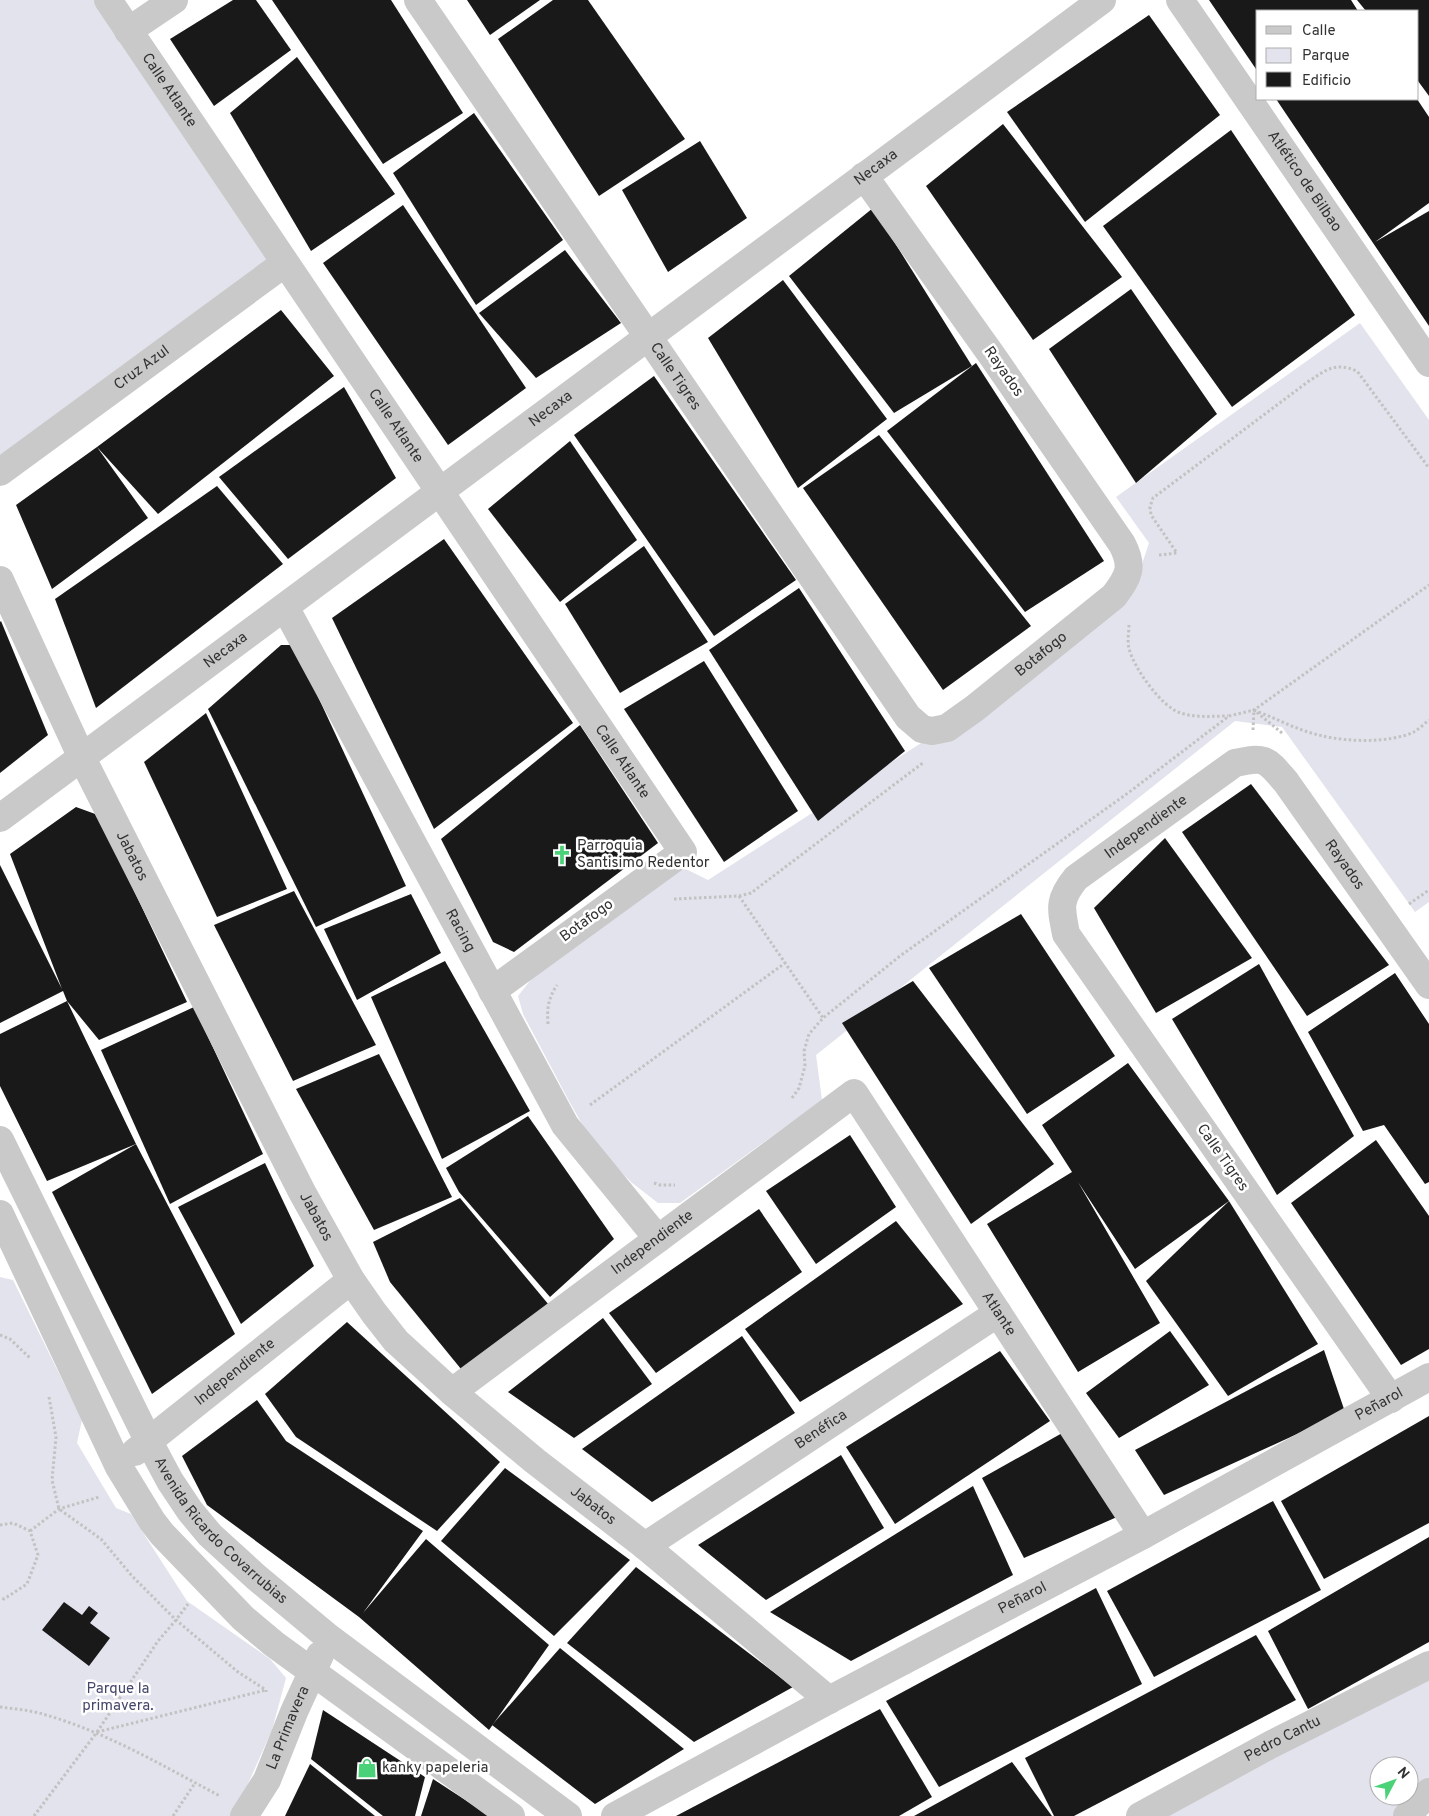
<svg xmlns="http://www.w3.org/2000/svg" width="1429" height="1816" viewBox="0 0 1429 1816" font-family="Overpass,sans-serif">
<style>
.green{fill:#e2e3ed;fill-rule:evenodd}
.building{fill:#191919}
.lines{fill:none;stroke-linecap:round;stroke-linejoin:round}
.path{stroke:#c2c2c2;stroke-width:3;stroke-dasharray:2.5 2.5;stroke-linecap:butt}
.minor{stroke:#c9c9c9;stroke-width:28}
.labels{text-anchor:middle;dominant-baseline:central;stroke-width:5;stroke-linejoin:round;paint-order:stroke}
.street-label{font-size:15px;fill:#323232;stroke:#fff}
.poi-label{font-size:15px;fill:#323232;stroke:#fff;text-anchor:start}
.park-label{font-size:15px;fill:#444669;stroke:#fff}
</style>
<rect width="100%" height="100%" fill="#fff"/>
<!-- green -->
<g class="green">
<polygon points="0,0 108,0 285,263 0,472"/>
<polygon points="1360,323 1429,420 1429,902 1415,912 1282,727 1235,721 816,1055 822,1100 680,1203 658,1203 631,1182 594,1145 569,1101 523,1014 518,996 533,977 678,865 708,880 929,738 1135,585 1149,543 1116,497"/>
<polygon points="0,1277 13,1280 82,1420 77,1443 116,1508 131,1514 187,1601 270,1659 286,1678 272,1730 239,1804 231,1816 0,1816"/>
<path d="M1429 1670V1792L1407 1816H1159ZM1379 1766H1409V1796H1379Z"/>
</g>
<!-- building -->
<g class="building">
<polygon points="233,0 256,0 291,50 214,106 170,39"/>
<polygon points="272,0 391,0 463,113 383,164"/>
<polygon points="467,0 540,0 490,35"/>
<polygon points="553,0 588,0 685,139 599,196 498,39"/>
<polygon points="1209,0 1351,0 1358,11 1258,11 1258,72"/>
<polygon points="1357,0 1429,0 1429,96 1418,81 1418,11 1366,11"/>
<polygon points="1149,15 1220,115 1085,222 1007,112"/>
<polygon points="297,57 395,194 311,251 230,113"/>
<polygon points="1276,99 1417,99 1429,117 1429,203 1375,242 1429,211 1429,326"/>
<polygon points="474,113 563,240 476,305 393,173"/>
<polygon points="1003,124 1122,277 1033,340 926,186"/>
<polygon points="1231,130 1355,315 1232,407 1103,226"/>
<polygon points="700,141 747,218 668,272 622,190"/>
<polygon points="403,205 526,388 448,445 323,263"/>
<polygon points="873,208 972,366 894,413 789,276"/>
<polygon points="565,250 621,323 536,378 479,313"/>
<polygon points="783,280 887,419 798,488 708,338"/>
<polygon points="1131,289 1217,414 1136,483 1049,349"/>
<polygon points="281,310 334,376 158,514 97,447 148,518 52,589 16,505 97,447"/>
<polygon points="976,363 1104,561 1025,612 887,431"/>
<polygon points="654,376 796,580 714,636 574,435"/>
<polygon points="344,387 396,478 288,559 219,477"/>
<polygon points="879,435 1031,626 943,690 803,488"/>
<polygon points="570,441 637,540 560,602 488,509"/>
<polygon points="217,486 283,564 96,708 55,599"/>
<polygon points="444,539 573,723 434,829 332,618"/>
<polygon points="644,546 708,642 620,693 565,604"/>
<polygon points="799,588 905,751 818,821 709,650"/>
<polygon points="1,621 48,735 0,773 0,622"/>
<polygon points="281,645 294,645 406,886 316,927 208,709"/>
<polygon points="704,661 798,811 724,862 624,709"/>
<polygon points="206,713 287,889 217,917 144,762"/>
<polygon points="580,725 658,843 514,952 493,942 441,839"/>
<polygon points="1251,784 1389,965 1307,1016 1182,832"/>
<polygon points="76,807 98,815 187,1002 99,1040 67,1001 136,1144 47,1181 0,1086 0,1034 67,1001 63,991 0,1023 0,865 62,989 10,854"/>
<polygon points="1165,838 1252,958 1156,1013 1094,908"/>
<polygon points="294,891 376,1045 293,1081 214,925"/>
<polygon points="411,894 441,953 357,1000 324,929"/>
<polygon points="1021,914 1115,1056 1027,1114 929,968"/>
<polygon points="445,961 530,1111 442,1159 371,997"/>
<polygon points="1259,964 1354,1136 1277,1195 1172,1019"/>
<polygon points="1395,973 1429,1024 1429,1182 1425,1184 1384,1125 1363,1131 1308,1032"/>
<polygon points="913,981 1054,1164 971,1224 842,1023"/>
<polygon points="194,1007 263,1154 170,1204 101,1050"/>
<polygon points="379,1054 452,1197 374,1230 296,1089"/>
<polygon points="1128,1063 1229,1201 1135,1269 1078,1182 1160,1323 1078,1372 987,1224 1072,1172 1042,1125"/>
<polygon points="528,1116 614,1239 550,1297 459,1192 446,1168"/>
<polygon points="850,1135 896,1207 816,1264 766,1191"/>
<polygon points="1376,1140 1429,1216 1429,1349 1401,1365 1291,1203"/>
<polygon points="136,1144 235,1334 152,1394 52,1192"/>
<polygon points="265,1163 314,1266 241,1324 178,1207"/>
<polygon points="460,1198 549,1305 461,1369 390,1282 373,1242"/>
<polygon points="1229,1201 1318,1344 1228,1396 1146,1281"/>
<polygon points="759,1209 802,1272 656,1373 609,1313"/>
<polygon points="896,1221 963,1304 800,1402 745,1329"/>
<polygon points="603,1318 652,1384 574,1438 508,1392"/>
<polygon points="347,1322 500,1462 437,1531 296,1437 265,1394"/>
<polygon points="1170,1331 1209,1385 1119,1438 1086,1393"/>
<polygon points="742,1336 795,1413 652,1502 582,1449"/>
<polygon points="1324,1350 1345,1412 1164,1495 1135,1450"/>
<polygon points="1000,1351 1050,1421 895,1524 846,1447"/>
<polygon points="257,1400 286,1441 423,1531 363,1613 426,1539 549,1645 489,1730 359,1617 207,1505 182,1456"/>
<polygon points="1429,1416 1429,1523 1324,1579 1281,1501"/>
<polygon points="1064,1432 1117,1517 1024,1558 982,1478"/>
<polygon points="841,1455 884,1528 766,1600 698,1545"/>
<polygon points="505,1468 630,1560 554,1636 441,1541"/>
<polygon points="973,1486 1013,1575 851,1661 770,1612"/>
<polygon points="1273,1501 1321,1590 1154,1677 1107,1591"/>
<polygon points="1429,1537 1429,1642 1308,1709 1268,1631"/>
<polygon points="636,1567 793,1687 694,1742 567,1643"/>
<polygon points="1096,1588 1142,1684 939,1787 886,1701"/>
<polygon points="64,1602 82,1615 89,1606 98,1613 90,1623 110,1638 89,1666 42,1630"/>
<polygon points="1256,1635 1296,1700 1074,1816 1054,1816 1025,1758"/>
<polygon points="560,1648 684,1749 595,1804 492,1725"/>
<polygon points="880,1709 932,1797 899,1816 676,1816"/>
<polygon points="323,1710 425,1777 415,1816 383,1816 311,1759"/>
<polygon points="1012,1762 1052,1816 914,1816"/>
<polygon points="310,1764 375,1816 285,1816"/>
<polygon points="433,1779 490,1816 421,1816"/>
</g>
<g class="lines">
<!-- path -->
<g class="path">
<path d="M1159 555 1177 553 1151 515 1150 507 1153 498 1309 381C1328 369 1335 362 1357 371L1429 468"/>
<path d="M1129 625C1129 632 1127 641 1129 648 1133 667 1162 708 1181 713 1196 718 1212 716 1228 716"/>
<path d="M1253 730 1254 710C1277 719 1299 731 1323 736 1348 742 1390 743 1414 732 1419 729 1424 724 1429 720"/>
<polyline points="1282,733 1254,710 1429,585"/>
<polyline points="739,896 823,1018"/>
<polyline points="674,899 739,896 751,893 924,762"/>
<polyline points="1409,904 1429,890"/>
<path d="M548 1024C547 1008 548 999 557 985"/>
<polyline points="792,1098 799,1088 805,1066 804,1051 809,1034 823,1018 900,956 1128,793 1229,716 1254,710"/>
<polyline points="590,1105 785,963"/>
<polyline points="654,1183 660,1185 675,1185"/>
<polyline points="0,1335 10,1339 30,1358"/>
<polyline points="49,1397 56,1437 52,1480 59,1509 101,1539 132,1576 176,1620 238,1672 266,1690 266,1692"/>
<polyline points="0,1525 13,1523 30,1531 38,1555 27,1584 4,1599 0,1598"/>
<polyline points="30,1531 59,1509 99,1497"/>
<path d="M0 1707C15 1709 31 1710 46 1715 108 1733 163 1766 220 1796"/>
<polyline points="97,1732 266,1690"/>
<polyline points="34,1816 97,1732 158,1641 176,1620 188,1604"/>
<polyline points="173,1816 195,1783"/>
</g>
<!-- minor -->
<g class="minor">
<path id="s1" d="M108 0 683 852 492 991"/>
<path id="s2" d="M418 0 908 717 922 729 932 731 947 728 975 708 1114 596C1129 576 1134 567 1122 544L993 357 864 176"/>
<path id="s3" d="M1180 0 1429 363"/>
<polyline points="128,31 174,0"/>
<path id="s4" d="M0 472 285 263"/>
<path id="s5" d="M0 580 82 758 302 1192 351 1280 374 1313 396 1341 452 1392 535 1461 645 1546 829 1700"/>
<path id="s6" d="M285 607 565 1125 658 1239"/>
<path id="s7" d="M0 818 1102 0"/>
<path id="s8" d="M0 1140 148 1440 170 1481 190 1511 210 1535 256 1577 328 1637 568 1816"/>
<polyline points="0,1214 119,1467 152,1521 162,1534 243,1618 274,1644 511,1816"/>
<path id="s9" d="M452 1392 854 1093 1143 1535"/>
<path id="s10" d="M1391 1399 1066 934C1061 908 1058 900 1076 878L1235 763C1266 756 1266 759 1286 782L1429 985"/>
<path id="s11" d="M135 1452 351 1280"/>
<path id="s12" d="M645 1546 998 1313"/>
<path id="s13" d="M244 1816 267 1780 294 1712 320 1655"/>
<path id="s14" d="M615 1816 829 1700 1143 1535 1429 1377"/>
<path id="s15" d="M1140 1816 1270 1745 1429 1665"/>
<polyline points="1407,1816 1429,1792"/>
</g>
</g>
<!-- icons -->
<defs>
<symbol id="church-bare" viewBox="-9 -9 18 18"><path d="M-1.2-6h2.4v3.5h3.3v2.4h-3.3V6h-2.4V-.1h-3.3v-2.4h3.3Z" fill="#4bd279" stroke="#fff" stroke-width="2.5" paint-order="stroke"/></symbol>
<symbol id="shop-bare" viewBox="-9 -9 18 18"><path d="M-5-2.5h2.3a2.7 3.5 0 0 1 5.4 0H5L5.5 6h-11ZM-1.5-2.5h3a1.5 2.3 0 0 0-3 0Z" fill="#4bd279" stroke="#fff" stroke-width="2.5" paint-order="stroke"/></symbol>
</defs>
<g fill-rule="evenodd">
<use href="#church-bare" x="548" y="841" width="28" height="28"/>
<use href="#shop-bare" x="353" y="1754" width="28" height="28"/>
</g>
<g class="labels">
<!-- street labels -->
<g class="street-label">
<text stroke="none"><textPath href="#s1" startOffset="109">Calle Atlante</textPath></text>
<text stroke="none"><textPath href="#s7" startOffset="1091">Necaxa</textPath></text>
<text stroke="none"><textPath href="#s3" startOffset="220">Atlético de Bilbao</textPath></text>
<text stroke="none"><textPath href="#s4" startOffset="176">Cruz Azul</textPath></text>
<text transform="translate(1003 372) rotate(55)">Rayados</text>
<text stroke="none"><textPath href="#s2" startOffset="456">Calle Tigres</textPath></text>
<text stroke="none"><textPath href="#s7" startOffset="686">Necaxa</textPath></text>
<text stroke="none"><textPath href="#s1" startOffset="514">Calle Atlante</textPath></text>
<text stroke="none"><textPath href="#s7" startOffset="281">Necaxa</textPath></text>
<text stroke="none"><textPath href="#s2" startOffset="1032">Botafogo</textPath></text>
<text stroke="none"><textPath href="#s1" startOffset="919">Calle Atlante</textPath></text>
<text stroke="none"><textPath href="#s10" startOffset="714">Independiente</textPath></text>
<text stroke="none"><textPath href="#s5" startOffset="306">Jabatos</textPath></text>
<text stroke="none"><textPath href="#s10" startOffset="985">Rayados</textPath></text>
<text transform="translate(587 921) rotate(-36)">Botafogo</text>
<text stroke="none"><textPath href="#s6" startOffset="368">Racing</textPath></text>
<text transform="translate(1222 1158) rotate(55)">Calle Tigres</text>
<text stroke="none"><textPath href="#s5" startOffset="711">Jabatos</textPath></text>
<text stroke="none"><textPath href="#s9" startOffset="250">Independiente</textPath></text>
<text stroke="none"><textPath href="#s9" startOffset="765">Atlante</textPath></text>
<text stroke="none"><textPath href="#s11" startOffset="128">Independiente</textPath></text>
<text stroke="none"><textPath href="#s14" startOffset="868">Peñarol</textPath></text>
<text stroke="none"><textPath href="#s12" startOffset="211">Benéfica</textPath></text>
<text stroke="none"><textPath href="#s5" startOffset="1116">Jabatos</textPath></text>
<text stroke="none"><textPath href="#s8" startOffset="452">Avenida Ricardo Covarrubias</textPath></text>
<text stroke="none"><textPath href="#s14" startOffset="462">Peñarol</textPath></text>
<text stroke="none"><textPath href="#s13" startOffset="99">La Primavera</textPath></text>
<text stroke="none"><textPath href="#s15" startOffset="162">Pedro Cantu</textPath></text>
</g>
<!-- poi labels -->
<g class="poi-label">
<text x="577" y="846">Parroquia<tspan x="577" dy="17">Santisimo Redentor</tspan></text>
<text x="382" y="1768">kanky papeleria</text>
</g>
<!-- park labels -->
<g class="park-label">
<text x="118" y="1689">Parque la<tspan x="118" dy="17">primavera.</tspan></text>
</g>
</g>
<!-- legend -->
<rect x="1256" y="10" width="162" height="90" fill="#ffffff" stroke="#adadad"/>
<rect x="1266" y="26" width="25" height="8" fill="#c9c9c9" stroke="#adadad"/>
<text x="1302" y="35" font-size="15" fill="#323232">Calle</text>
<rect x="1266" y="48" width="25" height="15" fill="#e2e3ed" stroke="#adadad"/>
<text x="1302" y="60" font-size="15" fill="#323232">Parque</text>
<rect x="1266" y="72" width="25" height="15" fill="#191919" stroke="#adadad"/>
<text x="1302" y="85" font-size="15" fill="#323232">Edificio</text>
<!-- north arrow -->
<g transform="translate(1394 1781) rotate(49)"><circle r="24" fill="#ffffff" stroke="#adadad"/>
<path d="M0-4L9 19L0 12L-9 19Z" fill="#4bd279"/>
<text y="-8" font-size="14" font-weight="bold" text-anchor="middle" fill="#323232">N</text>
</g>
</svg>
